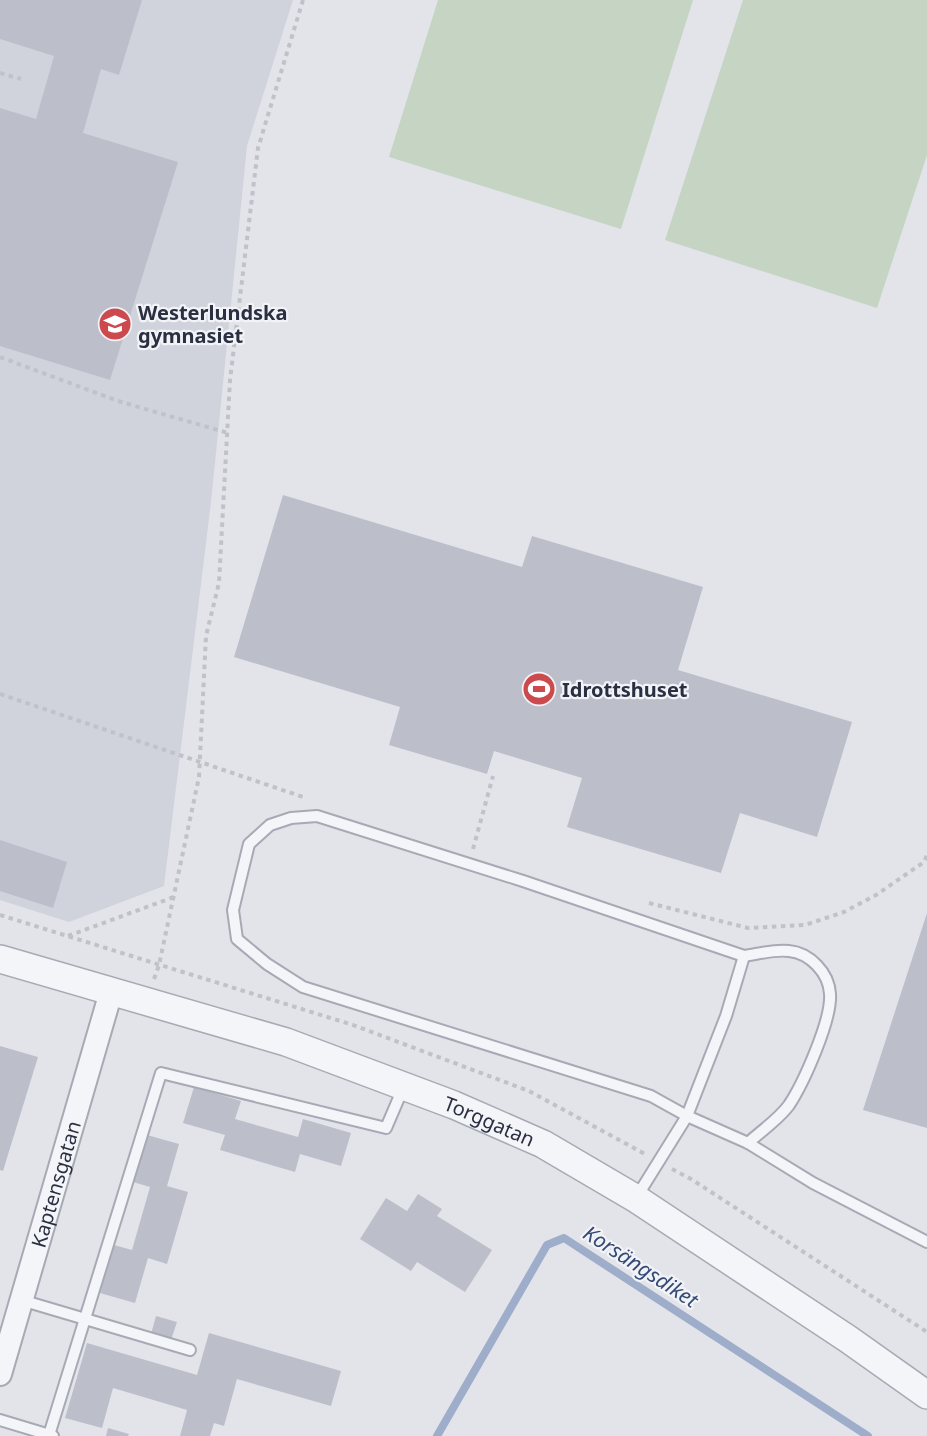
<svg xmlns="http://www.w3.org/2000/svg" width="927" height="1436" viewBox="0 0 927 1436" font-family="'Noto Sans',sans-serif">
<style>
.built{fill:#d0d3dc}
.green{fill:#c5d4c3}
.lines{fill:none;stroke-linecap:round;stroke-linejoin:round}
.stream{stroke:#9eadc9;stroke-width:8}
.building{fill:#bcbfca}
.service-casing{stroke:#a7aab4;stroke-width:14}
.minor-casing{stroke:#a7aab4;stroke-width:26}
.tertiary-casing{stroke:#a7aab4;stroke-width:30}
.path{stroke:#bfc2c9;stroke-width:4;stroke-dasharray:4.5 4.5;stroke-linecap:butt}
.service{stroke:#f4f5f8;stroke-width:10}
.minor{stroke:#f4f5f8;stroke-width:22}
.tertiary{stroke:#f4f5f8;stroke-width:27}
.labels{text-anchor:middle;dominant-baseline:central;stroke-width:4.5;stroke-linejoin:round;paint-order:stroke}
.poi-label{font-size:20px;font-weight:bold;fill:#2a3042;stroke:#f1f3f7;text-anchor:start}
.street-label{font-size:20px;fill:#2a3042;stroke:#f1f3f7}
.water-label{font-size:21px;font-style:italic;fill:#354a75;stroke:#f1f3f7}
</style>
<rect width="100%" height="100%" fill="#e2e4ea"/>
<!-- built -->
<polygon class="built" points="0,0 293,0 247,146 211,502 164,886 69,922 0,900"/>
<!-- green -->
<g class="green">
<polygon points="438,0 693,0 621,229 389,157"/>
<polygon points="743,0 927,0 927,155 877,308 665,240"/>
</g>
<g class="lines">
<!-- stream -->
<polyline class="stream" points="437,1436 547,1245 564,1238 868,1436"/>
</g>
<!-- building -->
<g class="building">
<polygon points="0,0 142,0 119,75 101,69 83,133 178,162 110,380 0,346 0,108 36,119 54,56 0,39"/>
<polygon points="283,495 522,567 532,536 703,587 678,670 852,722 817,837 740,813 721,873 567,827 582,778 494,751 487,774 389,745 400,707 234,657"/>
<polygon points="0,840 67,862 53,908 0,891"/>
<polygon points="927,913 927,1128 863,1110"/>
<polygon points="0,1046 38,1057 3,1171 0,1170"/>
<polygon points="194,1087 241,1101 235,1119 298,1137 303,1119 351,1133 341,1166 300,1154 295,1172 220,1150 225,1135 183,1123"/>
<polygon points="147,1135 179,1144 167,1186 188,1192 167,1264 148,1258 135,1303 100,1293 114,1245 132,1250 150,1187 133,1182"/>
<polygon points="418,1194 442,1209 437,1216 492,1250 465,1292 417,1262 411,1271 360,1239 386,1198 407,1211"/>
<polygon points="156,1316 177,1322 171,1340 151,1334"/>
<polygon points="209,1333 341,1371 331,1406 237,1379 224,1426 214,1423 210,1436 180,1436 187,1410 113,1388 102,1428 65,1418 87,1343 197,1375"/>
<polygon points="108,1428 129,1434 128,1436 106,1436"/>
</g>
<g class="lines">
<defs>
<g id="service">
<path d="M744 956C758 954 775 949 789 951 810 953 829 973 830 994 832 1020 803 1084 789 1105 779 1119 761 1131 748 1143"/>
<polyline points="636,1198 687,1116 726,1016 744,956 523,881 317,816 291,818 270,825 249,844 233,910 237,939 267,964 303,987 651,1096 687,1116 748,1143 813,1183 927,1242"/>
<polyline points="21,1300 190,1350"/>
<polyline points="0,1420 53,1436"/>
<polyline points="49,1435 161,1073 386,1128 404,1086"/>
</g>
<g id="minor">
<path id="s1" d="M0 1374 111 992"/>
</g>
<g id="tertiary">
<path id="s2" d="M0 959 286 1042 454 1105 543 1144 635 1198 848 1339 927 1395"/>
</g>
</defs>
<!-- service casing -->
<use href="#service" class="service-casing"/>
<!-- minor casing -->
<use href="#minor" class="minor-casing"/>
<!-- tertiary casing -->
<use href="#tertiary" class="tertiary-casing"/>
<!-- path -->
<g class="path">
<polyline points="0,73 21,79"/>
<polyline points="0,357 118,401 228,433"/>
<polyline points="0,694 306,798"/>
<polyline points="473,849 493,776"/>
<polyline points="649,903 748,928 805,925 844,912 876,895 924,862 927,855"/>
<polyline points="0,915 353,1025 529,1091 645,1154"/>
<polyline points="68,936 174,897"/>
<polyline points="154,979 159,965 199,777 206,636 219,583 230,380 258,148 303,0"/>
<polyline points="672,1169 691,1179 927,1332"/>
</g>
<!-- service -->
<use href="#service" class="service"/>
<!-- minor -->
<use href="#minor" class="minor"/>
<!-- tertiary -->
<use href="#tertiary" class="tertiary"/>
</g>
<!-- icons -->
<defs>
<symbol id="school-disc" viewBox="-11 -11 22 22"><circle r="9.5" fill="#cc4a4d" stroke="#f1f3f7"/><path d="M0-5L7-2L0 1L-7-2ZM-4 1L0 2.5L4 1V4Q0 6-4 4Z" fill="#fff"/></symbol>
<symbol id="stadium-disc" viewBox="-11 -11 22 22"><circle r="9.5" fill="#cc4a4d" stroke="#f1f3f7"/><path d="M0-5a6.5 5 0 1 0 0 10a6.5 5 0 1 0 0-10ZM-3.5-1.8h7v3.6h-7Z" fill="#fff"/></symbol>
</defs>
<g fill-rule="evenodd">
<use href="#school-disc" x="96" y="305" width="38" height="38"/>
<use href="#stadium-disc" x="520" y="670" width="38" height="38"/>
</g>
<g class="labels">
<!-- poi labels -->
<g class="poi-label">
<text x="138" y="312">Westerlundska<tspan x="138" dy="23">gymnasiet</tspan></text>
<text x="562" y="689">Idrottshuset</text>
</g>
<!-- street labels -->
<g class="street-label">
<text stroke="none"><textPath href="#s2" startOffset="516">Torggatan</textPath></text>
<text stroke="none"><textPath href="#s1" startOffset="198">Kaptensgatan</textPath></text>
</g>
<!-- water labels -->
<g class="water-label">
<text transform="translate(641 1266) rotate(33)">Korsängsdiket</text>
</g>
</g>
</svg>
